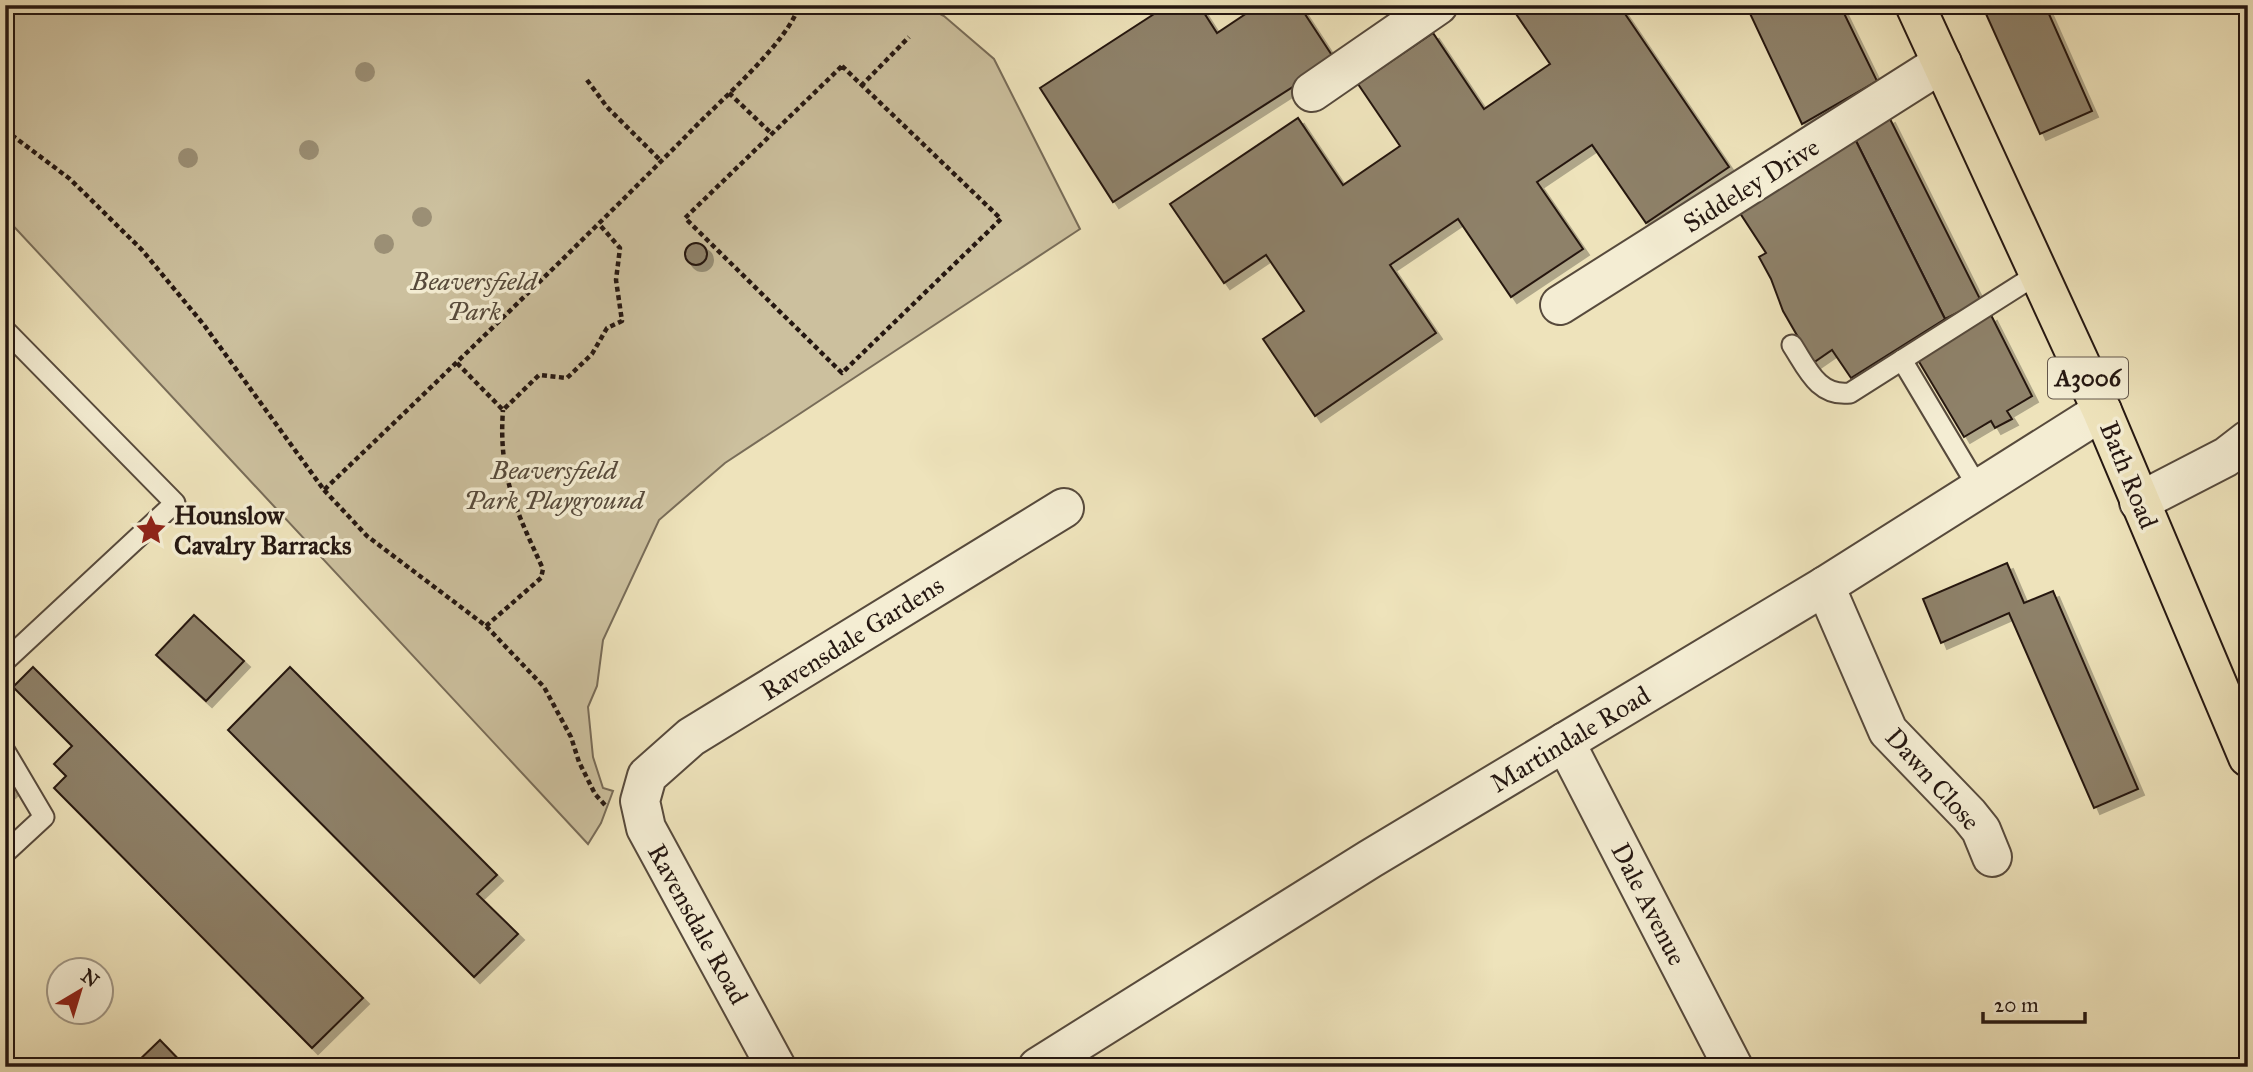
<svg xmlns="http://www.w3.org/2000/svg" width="2253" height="1072" viewBox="0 0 2253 1072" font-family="'IM FELL Great Primer',serif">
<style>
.green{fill:#ccc09e;stroke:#786c58;stroke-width:2}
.building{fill:#8e8169;stroke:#251711;stroke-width:2;filter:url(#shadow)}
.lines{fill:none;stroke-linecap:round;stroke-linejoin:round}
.lane-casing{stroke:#574a3c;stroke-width:23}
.street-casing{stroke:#574a3c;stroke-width:42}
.primary-casing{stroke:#251711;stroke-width:42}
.path{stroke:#251711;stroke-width:4.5;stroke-dasharray:5 3.5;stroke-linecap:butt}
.lane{stroke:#f4edd3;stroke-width:19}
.street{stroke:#f4edd3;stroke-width:38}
.primary{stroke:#eee3bb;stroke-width:38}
.tree{fill:#9b8f75}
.labels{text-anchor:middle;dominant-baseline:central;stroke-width:7;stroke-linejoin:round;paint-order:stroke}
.shield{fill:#f4edd3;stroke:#63574b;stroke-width:2}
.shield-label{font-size:24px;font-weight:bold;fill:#251711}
.street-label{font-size:26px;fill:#251711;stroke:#f4edd3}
.park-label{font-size:26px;font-style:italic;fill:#574a3b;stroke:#f4edd3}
.poi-label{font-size:26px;font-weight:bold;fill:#251711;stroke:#f4edd3;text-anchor:start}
</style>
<defs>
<filter id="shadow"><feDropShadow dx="6" dy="6" stdDeviation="0" flood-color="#0004"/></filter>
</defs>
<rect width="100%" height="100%" fill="#eee3bb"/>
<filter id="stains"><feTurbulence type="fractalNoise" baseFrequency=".00286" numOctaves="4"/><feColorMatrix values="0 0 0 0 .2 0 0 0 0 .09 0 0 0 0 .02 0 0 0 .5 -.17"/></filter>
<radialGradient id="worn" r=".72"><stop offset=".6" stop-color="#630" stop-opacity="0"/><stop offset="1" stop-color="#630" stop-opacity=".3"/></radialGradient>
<!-- green -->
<polygon class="green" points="5,5 923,5 944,16 994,59 1080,229 725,463 659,520 603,640 597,686 588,707 593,757 603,788 613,791 601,823 588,844 5,217"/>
<!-- building -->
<g class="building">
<polygon points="1168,5 1199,5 1217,33 1259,5 1299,5 1335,60 1113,202 1040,88"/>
<polygon points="1510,5 1619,5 1729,167 1646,223 1592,145 1537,182 1583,249 1511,297 1458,219 1390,265 1436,333 1315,416 1263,339 1304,311 1266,255 1224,283 1170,204 1298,118 1343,185 1400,146 1358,84 1433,33 1484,109 1550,64"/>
<polygon points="1746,5 1840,5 1877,81 1802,124"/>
<polygon points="1982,5 2045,5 2092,111 2040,134"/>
<polygon points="1889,117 1981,301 1945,319 1853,135"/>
<polygon points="1853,135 1945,319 1851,378 1832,350 1813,363 1783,311 1771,279 1759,257 1766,253 1736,207"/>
<circle cx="696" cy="254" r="11"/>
<polygon points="1991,315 2032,396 2007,411 2012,419 1995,428 1991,421 1964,437 1918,360"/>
<polygon points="2007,563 2024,603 2053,591 2138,789 2094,808 2009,613 1941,643 1923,599"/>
<polygon points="194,615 244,661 206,701 156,655"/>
<polygon points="33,667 363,998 312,1048 54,788 66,776 54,764 72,746 13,687"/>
<polygon points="290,667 497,875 477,894 518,934 474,977 228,730"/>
<polygon points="5,770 18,784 5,796"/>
<polygon points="160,1040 186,1067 132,1067"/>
</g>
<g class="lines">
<defs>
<g id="lane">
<polyline points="5,330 175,503 5,661"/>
<path d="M1792 345C1807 368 1818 397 1850 393L2039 273"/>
<polyline points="1902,360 1979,489"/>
<polyline points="5,751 44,817 5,853"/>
</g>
<g id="street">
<polyline points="1312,92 1438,5"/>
<polyline points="1560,305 1942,63"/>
<polyline points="2139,502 2226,457 2248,440"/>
<polyline points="1825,586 1888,731 1969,815 1981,830 1992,857"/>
<polyline points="1565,742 1733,1067"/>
<polyline points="776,1067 646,828 640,801 647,776 691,737 1064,508"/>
<polyline points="1038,1067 1370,859 1825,586 2102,411"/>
</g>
<polyline id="primary" points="1915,5 2102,411 2248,757"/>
</defs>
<!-- lane casing -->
<use href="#lane" class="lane-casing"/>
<!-- street casing -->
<use href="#street" class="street-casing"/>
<!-- primary casing -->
<use href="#primary" class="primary-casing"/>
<!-- path -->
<g class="path">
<polygon points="842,66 1001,219 842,373 685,218"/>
<polyline points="587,80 607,107 661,161"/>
<polyline points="861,86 909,37"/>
<polyline points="729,93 772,134"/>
<path d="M5 130 70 179 142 250 204 325 324 490C448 371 572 252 693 129 720 101 790 40 799 5"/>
<polyline points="457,363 503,410 539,375 567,378 592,354 607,328 622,321 616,280 620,248 599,224"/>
<polyline points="324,490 367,536 486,626 544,687 571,737 579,762 595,794 605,805"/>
<path d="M486 626 541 578 543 569C517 512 498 476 503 410"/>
</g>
<!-- lane -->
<use href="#lane" class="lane"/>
<!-- street -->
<use href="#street" class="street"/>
<!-- primary -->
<use href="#primary" class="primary"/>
</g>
<!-- trees -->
<g class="tree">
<circle cx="365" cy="72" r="10"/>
<circle cx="309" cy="150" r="10"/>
<circle cx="188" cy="158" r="10"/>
<circle cx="422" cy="217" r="10"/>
<circle cx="384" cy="244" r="10"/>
</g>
<!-- icons -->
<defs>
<symbol id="sight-bare" viewBox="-9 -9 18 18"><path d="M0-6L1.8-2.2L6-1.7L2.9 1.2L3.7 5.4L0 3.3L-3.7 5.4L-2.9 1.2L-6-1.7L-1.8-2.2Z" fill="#8f2418" stroke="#f4edd3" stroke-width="2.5" paint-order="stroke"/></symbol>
</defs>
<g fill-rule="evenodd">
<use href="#sight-bare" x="129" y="508" width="44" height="44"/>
</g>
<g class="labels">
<!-- shield labels -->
<rect class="shield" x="2048" y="357.5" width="80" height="41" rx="5"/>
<g class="shield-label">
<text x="2088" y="378">A3006</text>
</g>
<!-- street labels -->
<g class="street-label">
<text transform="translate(1751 185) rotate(-32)">Siddeley Drive</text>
<text transform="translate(2129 475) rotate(68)">Bath Road</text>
<text transform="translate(852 638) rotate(-32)">Ravensdale Gardens</text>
<text transform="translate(1570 739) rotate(-31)">Martindale Road</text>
<text transform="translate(1933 779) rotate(48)">Dawn Close</text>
<text transform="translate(1649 904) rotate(63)">Dale Avenue</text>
<text transform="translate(698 924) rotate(61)">Ravensdale Road</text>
</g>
<!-- park labels -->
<g class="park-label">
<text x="474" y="281">Beaversfield<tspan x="474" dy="30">Park</tspan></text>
<text x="554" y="470">Beaversfield<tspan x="554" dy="30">Park Playground</tspan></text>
</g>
<!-- poi labels -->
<g class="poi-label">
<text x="174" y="515">Hounslow<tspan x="174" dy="30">Cavalry Barracks</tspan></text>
</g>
</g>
<!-- margin -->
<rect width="2253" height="1072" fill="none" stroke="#eee3bb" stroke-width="28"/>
<rect x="7" y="7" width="2239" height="1058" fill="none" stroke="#251711" stroke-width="3.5"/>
<rect x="14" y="14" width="2225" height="1044" fill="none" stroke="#251711" stroke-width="2"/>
<!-- north arrow -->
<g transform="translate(80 991) rotate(38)"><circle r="33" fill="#f4edd3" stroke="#a19785" stroke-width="2"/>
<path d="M0-5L12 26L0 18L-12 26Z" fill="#8f2418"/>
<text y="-10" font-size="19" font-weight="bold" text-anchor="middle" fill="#251711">N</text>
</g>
<!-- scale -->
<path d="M1983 1012v10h102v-10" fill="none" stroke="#251711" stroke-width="3.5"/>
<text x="1994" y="1012" font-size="21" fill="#251711" stroke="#f4edd3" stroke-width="5" paint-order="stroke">20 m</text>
<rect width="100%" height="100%" filter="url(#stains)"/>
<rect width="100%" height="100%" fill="url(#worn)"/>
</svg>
